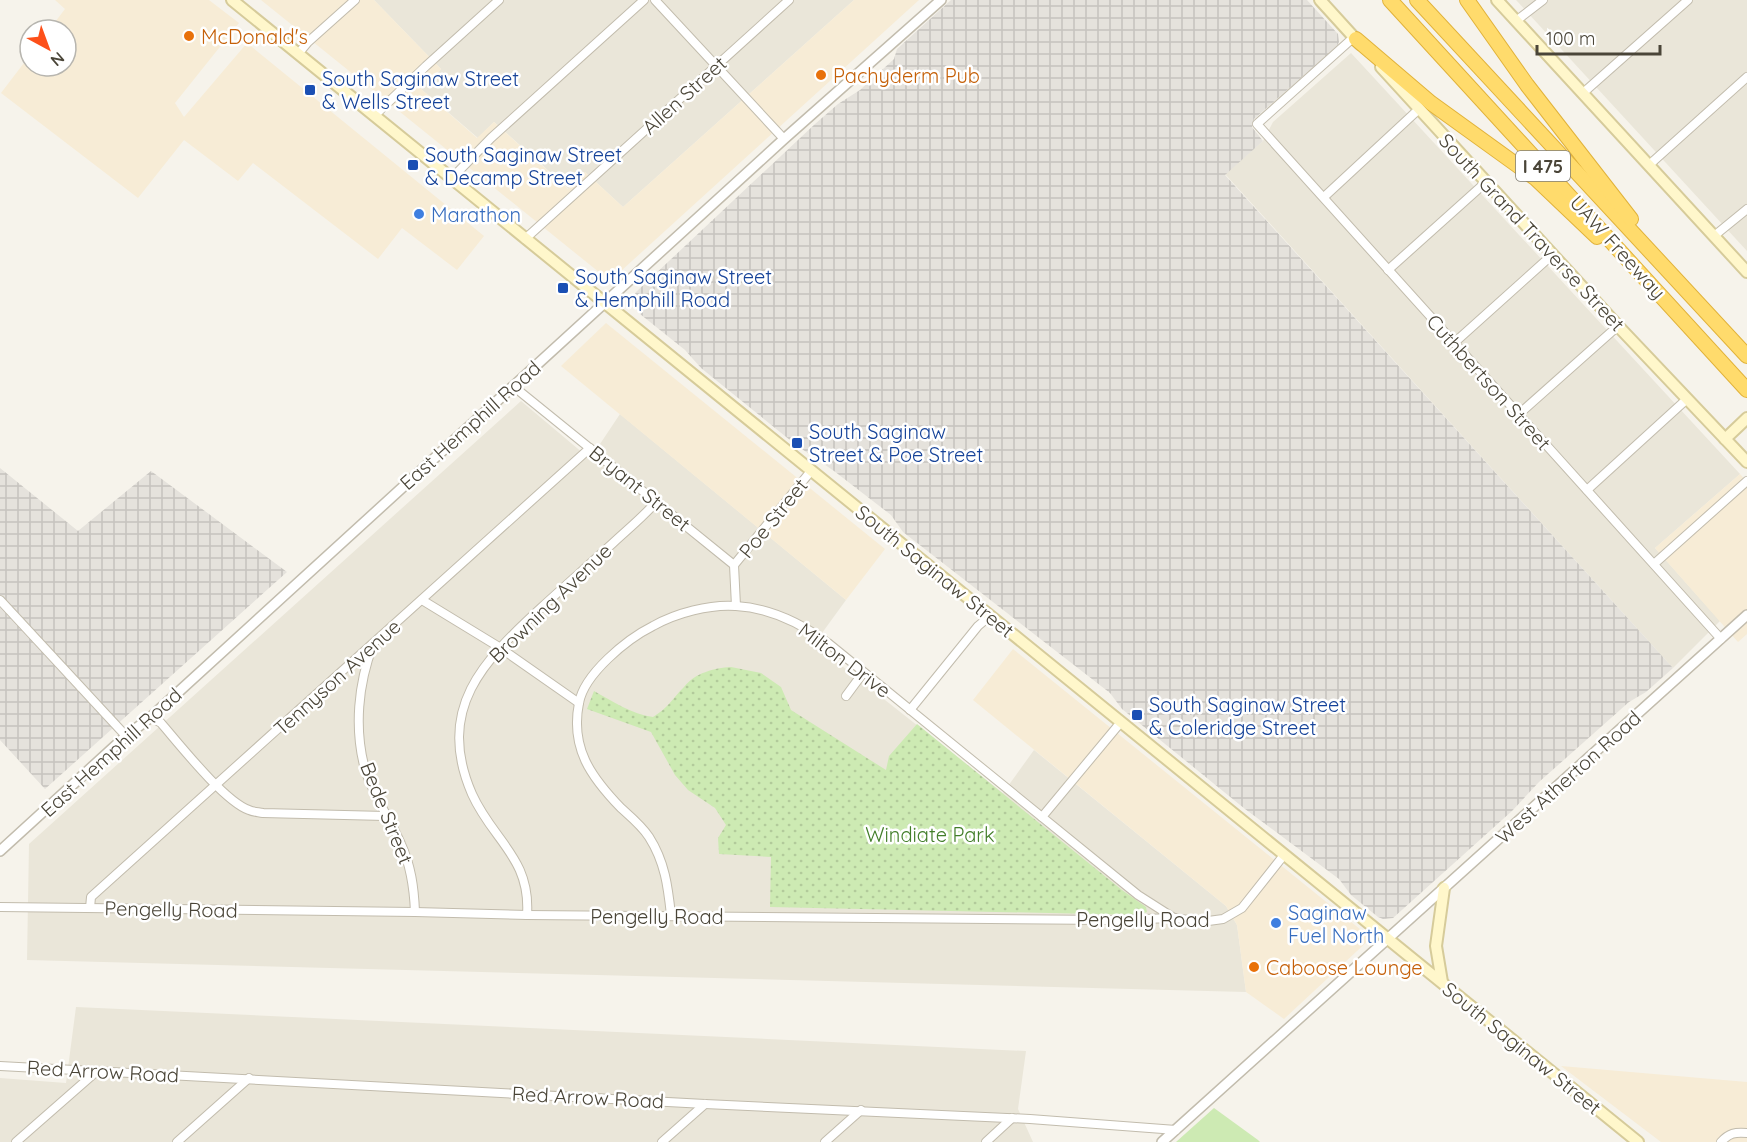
<svg xmlns="http://www.w3.org/2000/svg" width="1747" height="1142" viewBox="0 0 1747 1142" font-family="Quicksand,sans-serif">
<style>
.residential{fill:#eae6d9}
.commercial{fill:#f7ecd6}
.industrial{fill:url(#industrial-grid)}
.grass{fill:#cdeab3}
.park{fill:url(#park-dots)}
.lines{fill:none;stroke-linecap:round;stroke-linejoin:round}
.minor-casing{stroke:#c2bcad;stroke-width:10}
.tertiary-casing{stroke:#c2bcad;stroke-width:12}
.secondary-casing{stroke:#d6cb9a;stroke-width:14}
.motorway-casing{stroke:#e1b23a;stroke-width:16}
.minor{stroke:#fff;stroke-width:8}
.tertiary{stroke:#fff;stroke-width:9}
.secondary{stroke:#fff7cb;stroke-width:10}
.motorway{stroke:#ffdb6c;stroke-width:14}
.food-dot{fill:#e8710a;stroke:#fff;stroke-width:2}
.transit-dot{fill:#1a4fb4;stroke:#fff;stroke-width:2}
.shop-dot{fill:#3f7fe0;stroke:#fff;stroke-width:2}
.labels{text-anchor:middle;dominant-baseline:central;stroke-width:5;stroke-linejoin:round;paint-order:stroke}
.shield{fill:#fff;stroke:#807d74;stroke-width:1.5}
.shield-label{font-size:18px;font-weight:bold;fill:#4a4538}
.food-label{font-size:20px;fill:#c56008;stroke:#fff;text-anchor:start}
.transit-label{font-size:20px;fill:#164399;stroke:#fff;text-anchor:start}
.street-label{font-size:20px;fill:#4a4538;stroke:#fff}
.shop-label{font-size:20px;fill:#366cbe;stroke:#fff;text-anchor:start}
.park-label{font-size:20px;fill:#427e29;stroke:#fff}
</style>
<defs>
<pattern id="industrial-grid" width="8" height="8" patternUnits="userSpaceOnUse" patternTransform="scale(1.5)"><rect width="8" height="8" fill="#e5e2dc"/><path d="M0 4h8M4 0v8" fill="none" stroke="#c6c3be"/></pattern>
<pattern id="park-dots" width="8" height="8" patternUnits="userSpaceOnUse" patternTransform="scale(1.5)"><rect width="8" height="8" fill="#cdeab3"/><path d="M2 2h.1M6 6h.1" fill="none" stroke="#b2ca9b" stroke-width="1.8" stroke-linecap="round"/></pattern>
</defs>
<rect width="100%" height="100%" fill="#f6f3eb"/>
<!-- residential -->
<g class="residential">
<polygon points="374,0 854,0 623,207 585,172 569,189 494,122 478,138 421,89 441,69"/>
<polygon points="1516,0 1747,0 1747,251"/>
<polygon points="1351,53 1740,474 1655,548 1720,621 1673,668 1225,174 1263,141 1273,122"/>
<polygon points="521,401 590,459 620,414 846,600 814,644 1003,793 1034,750 1226,906 1237,925 1246,992 27,960 29,844"/>
<polygon points="76,1007 1026,1051 1018,1109 1033,1142 0,1142 0,1078 66,1083"/>
</g>
<!-- commercial -->
<g class="commercial">
<polygon points="55,0 209,0 239,23 175,103 184,117 247,43 484,236 457,270 402,228 378,259 253,163 238,181 184,140 138,198 1,93 30,55 30,66 66,66 66,30 49,30 65,9"/>
<polygon points="261,0 374,0 441,69 421,89 477,138 494,122 568,189 585,172 623,207 854,0 919,0 610,281"/>
<polygon points="606,323 885,549 846,600 561,366"/>
<polygon points="1740,474 1747,482 1747,634 1738,642 1655,548"/>
<polygon points="1013,649 1371,938 1284,1019 1246,992 1237,925 1226,906 973,700"/>
<polygon points="1561,1066 1747,1082 1747,1142 1661,1142"/>
</g>
<!-- industrial -->
<g class="industrial">
<polygon points="951,0 1307,0 1338,34 1339,42 1337,46 1254,119 1252,127 1263,141 1225,175 1673,668 1646,692 1629,702 1539,782 1512,811 1393,918 1383,919 1378,917 1351,895 1339,879 1245,809 1122,709 1110,693 903,532 891,515 834,471 796,445 701,368 685,350 640,314 634,306 632,300 636,292 815,124 838,104 860,90 894,59 897,49"/>
<polygon points="0,468 78,531 151,471 287,572 45,789 0,740"/>
</g>
<!-- grass -->
<polygon class="grass" points="1214,1108 1258,1140 1260,1142 1176,1142"/>
<!-- park -->
<path class="park" d="M731 667 761 673 781 687 791 710 886 770 889 756 917 724 1122 890 1146 907 1147 912 1139 915 770 907 771 857 719 854 718 838 726 825 715 808 688 790 675 775 651 732 587 709 594 691C614 702 631 714 653 717 668 708 672 699 684 687 695 673 714 668 731 667Z"/>
<g class="lines">
<defs>
<g id="minor">
<polyline points="655,0 784,139"/>
<polyline points="1516,21 1543,0"/>
<polyline points="1354,37 1257,124 1721,639"/>
<polyline points="298,54 308,42 355,0"/>
<polyline points="1583,93 1688,0"/>
<polyline points="374,116 426,66 499,0"/>
<polyline points="1649,165 1747,77"/>
<polyline points="451,179 491,138 644,0"/>
<polyline points="1324,197 1419,109"/>
<polyline points="1714,236 1747,209"/>
<polyline points="525,239 789,0"/>
<polyline points="1388,270 1485,183"/>
<polyline points="1454,343 1552,255"/>
<polyline points="513,386 734,565 736,606"/>
<polyline points="1519,414 1618,326"/>
<polyline points="1587,490 1687,399"/>
<polyline points="1654,564 1747,481"/>
<polyline points="734,565 811,471"/>
<polyline points="0,600 126,736"/>
<polyline points="422,600 499,647 579,703"/>
<path d="M373 645C358 684 354 729 365 769 373 796 390 818 401 844 411 866 414 887 415 912"/>
<polyline points="846,696 863,673"/>
<polyline points="910,710 978,626 990,616"/>
<path d="M151 717 161 723C180 745 224 801 249 810 253 812 258 812 263 813L385 816"/>
<polyline points="1042,817 1121,722"/>
<polyline points="0,907 415,912 527,915 1110,920 1175,918 1201,922 1223,919 1242,908 1284,855"/>
<polyline points="90,908 91,897 590,448"/>
<path d="M527 915C531 858 493 841 472 794 435 709 483 661 542 607 566 585 590 564 613 543 628 529 643 517 656 502"/>
<path d="M671 915C668 887 665 862 649 837 642 826 631 817 621 808 591 777 570 748 579 703 584 674 627 639 653 626 676 613 710 604 736 606 771 608 801 623 828 643L1138 895 1174 918"/>
<polyline points="0,1066 705,1104 1030,1119 1176,1130"/>
<polyline points="16,1142 97,1071"/>
<polyline points="177,1142 249,1078"/>
<polyline points="662,1142 705,1104"/>
<polyline points="825,1142 861,1110"/>
<polyline points="986,1142 1012,1118"/>
<path d="M1721 1142C1729 1133 1735 1132 1747 1133"/>
</g>
<g id="tertiary">
<polyline points="0,851 126,736 151,717 784,139 941,0"/>
<polyline points="1162,1142 1747,615"/>
</g>
<g id="secondary">
<polyline points="232,0 1638,1142"/>
<polyline points="1320,0 1360,44"/>
<polyline points="1497,0 1747,272"/>
<polyline points="1381,67 1618,326 1747,462"/>
<polyline points="1725,439 1747,418"/>
<polyline points="1442,982 1436,946 1444,888"/>
</g>
<g id="motorway">
<polyline points="1390,0 1747,390"/>
<polyline points="1417,0 1747,356"/>
<polyline points="1467,0 1527,85 1631,219"/>
<polyline points="1356,39 1431,103 1535,178 1597,237"/>
</g>
</defs>
<!-- minor casing -->
<use href="#minor" class="minor-casing"/>
<!-- tertiary casing -->
<use href="#tertiary" class="tertiary-casing"/>
<!-- secondary casing -->
<use href="#secondary" class="secondary-casing"/>
<!-- motorway casing -->
<use href="#motorway" class="motorway-casing"/>
<!-- minor -->
<use href="#minor" class="minor"/>
<!-- tertiary -->
<use href="#tertiary" class="tertiary"/>
<!-- secondary -->
<use href="#secondary" class="secondary"/>
<!-- motorway -->
<use href="#motorway" class="motorway"/>
</g>
<!-- markers -->
<g class="food-dot">
<circle cx="189" cy="36" r="6"/>
<circle cx="821" cy="75" r="6"/>
<circle cx="1254" cy="967" r="6"/>
</g>
<g class="transit-dot">
<rect x="304" y="84" width="12" height="12" rx="3"/>
<rect x="407" y="159" width="12" height="12" rx="3"/>
<rect x="557" y="282" width="12" height="12" rx="3"/>
<rect x="791" y="437" width="12" height="12" rx="3"/>
<rect x="1131" y="709" width="12" height="12" rx="3"/>
</g>
<g class="shop-dot">
<circle cx="419" cy="214" r="6"/>
<circle cx="1276" cy="923" r="6"/>
</g>
<g class="labels">
<!-- shield labels -->
<rect class="shield" x="1516" y="151" width="54" height="30" rx="4.5"/>
<g class="shield-label">
<text x="1543" y="166">I 475</text>
</g>
<!-- food labels -->
<g class="food-label">
<text x="201" y="36">McDonald's</text>
<text x="833" y="75">Pachyderm Pub</text>
<text x="1266" y="967">Caboose Lounge</text>
</g>
<!-- transit labels -->
<g class="transit-label">
<text x="322" y="78">South Saginaw Street<tspan x="322" dy="23">&amp; Wells Street</tspan></text>
<text x="425" y="154">South Saginaw Street<tspan x="425" dy="23">&amp; Decamp Street</tspan></text>
<text x="575" y="276">South Saginaw Street<tspan x="575" dy="23">&amp; Hemphill Road</tspan></text>
<text x="809" y="431">South Saginaw<tspan x="809" dy="23">Street &amp; Poe Street</tspan></text>
<text x="1149" y="704">South Saginaw Street<tspan x="1149" dy="23">&amp; Coleridge Street</tspan></text>
</g>
<!-- street labels -->
<g class="street-label">
<text transform="translate(684 95) rotate(-42)">Allen Street</text>
<text transform="translate(1532 232) rotate(47)">South Grand Traverse Street</text>
<text transform="translate(1618 247) rotate(48)">UAW Freeway</text>
<text transform="translate(1489 382) rotate(48)">Cuthbertson Street</text>
<text transform="translate(470 425) rotate(-42)">East Hemphill Road</text>
<text transform="translate(640 488) rotate(39)">Bryant Street</text>
<text transform="translate(773 518) rotate(-51)">Poe Street</text>
<text transform="translate(935 571) rotate(39)">South Saginaw Street</text>
<text transform="translate(550 603) rotate(-44)">Browning Avenue</text>
<text transform="translate(845 660) rotate(37)">Milton Drive</text>
<text transform="translate(337 677) rotate(-42)">Tennyson Avenue</text>
<text transform="translate(111 752) rotate(-42)">East Hemphill Road</text>
<text transform="translate(1568 777) rotate(-42)">West Atherton Road</text>
<text transform="translate(387 813) rotate(68)">Bede Street</text>
<text transform="translate(171 909) rotate(1)">Pengelly Road</text>
<text x="657" y="916">Pengelly Road</text>
<text x="1143" y="919">Pengelly Road</text>
<text transform="translate(1522 1048) rotate(39)">South Saginaw Street</text>
<text transform="translate(103 1071) rotate(3)">Red Arrow Road</text>
<text transform="translate(588 1097) rotate(3)">Red Arrow Road</text>
</g>
<!-- shop labels -->
<g class="shop-label">
<text x="431" y="214">Marathon</text>
<text x="1288" y="912">Saginaw<tspan x="1288" dy="23">Fuel North</tspan></text>
</g>
<!-- park labels -->
<g class="park-label">
<text x="930" y="834">Windiate Park</text>
</g>
</g>
<!-- north arrow -->
<g transform="translate(48 48) rotate(139)"><circle r="28" fill="#ffffff" stroke="#b7b5af" stroke-width="1.5"/>
<path d="M0-4.5L10 22L0 15L-10 22Z" fill="#fd501a"/>
<text y="-9" font-size="16" font-weight="bold" text-anchor="middle" fill="#4a4538">N</text>
</g>
<!-- scale -->
<path d="M1537 45v9h123v-9" fill="none" stroke="#4a4538" stroke-width="3"/>
<text x="1546" y="45" font-size="18" fill="#4a4538" stroke="#ffffff" stroke-width="4.5" paint-order="stroke">100 m</text>
</svg>
